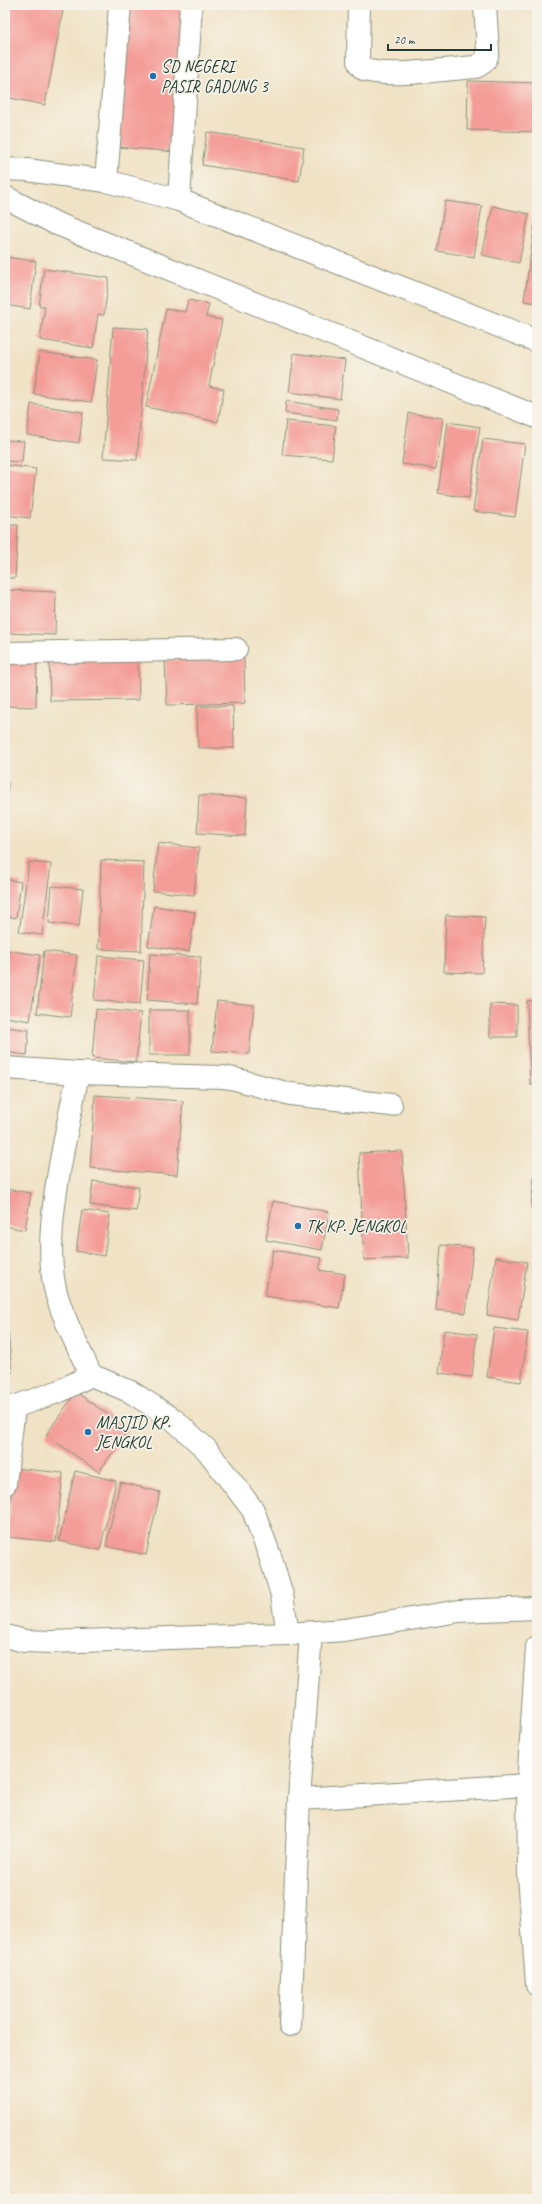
<svg xmlns="http://www.w3.org/2000/svg" width="542" height="2204" viewBox="0 0 542 2204" font-family="Caveat,sans-serif">
<style>
.building{fill:#f49c97}
.lines{fill:none;stroke-linecap:round;stroke-linejoin:round}
.minor-casing{stroke:#88907c;stroke-width:24}
.minor{stroke:#fff;stroke-width:22}
.poi-dot{fill:#1f6fb2;stroke:#f7f3e8;stroke-width:1.5}
.labels{text-anchor:middle;dominant-baseline:central;stroke-width:3.5;stroke-linejoin:round;paint-order:stroke}
.poi-label{font-size:17px;fill:#1f3d34;stroke:#f7f3e8;text-anchor:start}
</style>
<rect width="100%" height="100%" fill="#f7f3e8"/>
<filter id="ink" filterUnits="userSpaceOnUse"><feTurbulence type="fractalNoise" baseFrequency=".025" numOctaves="2"/><feDisplacementMap in="SourceGraphic" scale="8" xChannelSelector="R" yChannelSelector="G"/><feConvolveMatrix kernelMatrix="1 2 1 2 8 2 1 2 1" color-interpolation-filters="sRGB"/></filter>
<filter id="wash" filterUnits="userSpaceOnUse"><feTurbulence type="fractalNoise" baseFrequency=".012" numOctaves="4" result="noise"/><feDisplacementMap in="SourceGraphic" scale="16" xChannelSelector="R" yChannelSelector="G"/><feGaussianBlur stdDeviation="0.9" result="paint"/><feColorMatrix in="noise" values="0 0 0 0 0 0 0 0 0 0 0 0 0 0 0 0 0 1.4 0 .05"/><feComposite in="paint" operator="in"/></filter>
<g filter="url(#wash)">
<rect width="100%" height="100%" fill="#f0e2c5"/>
<g id="blocks">
<!-- building -->
<g class="building">
<polygon points="5,5 64,5 45,105 5,97"/>
<polygon points="129,5 187,5 176,152 118,147"/>
<polygon points="468,81 537,83 537,132 467,130"/>
<polygon points="207,132 304,147 299,181 202,165"/>
<polygon points="445,201 482,206 474,257 437,251"/>
<polygon points="493,206 529,214 519,263 482,255"/>
<polygon points="536,214 537,214 537,303 524,301"/>
<polygon points="5,257 36,261 30,309 5,305"/>
<polygon points="44,269 109,278 104,315 98,314 93,348 40,340 45,306 39,306"/>
<polygon points="188,300 209,304 206,317 222,320 209,386 224,389 218,422 146,407 166,309 185,312"/>
<polygon points="113,327 148,329 137,460 103,458"/>
<polygon points="40,352 97,360 91,402 34,394"/>
<polygon points="294,353 345,360 340,399 289,392"/>
<polygon points="286,401 338,409 337,420 285,413"/>
<polygon points="31,404 83,412 79,443 27,435"/>
<polygon points="409,413 443,418 436,469 402,464"/>
<polygon points="286,421 336,426 332,459 282,455"/>
<polygon points="448,422 480,427 469,498 438,493"/>
<polygon points="483,439 525,444 515,517 473,511"/>
<polygon points="5,440 24,441 22,462 5,461"/>
<polygon points="5,465 36,469 30,518 5,515"/>
<polygon points="5,525 18,525 15,578 5,578"/>
<polygon points="9,590 56,592 55,635 7,633"/>
<polygon points="5,657 37,658 36,707 5,706"/>
<polygon points="138,657 139,700 50,701 49,658"/>
<polygon points="244,658 245,703 167,705 165,660"/>
<polygon points="197,706 233,706 234,748 198,748"/>
<polygon points="5,782 8,783 6,808 5,808"/>
<polygon points="199,795 247,798 245,836 197,833"/>
<polygon points="158,843 199,848 194,895 153,891"/>
<polygon points="101,860 144,862 141,951 98,949"/>
<polygon points="29,862 51,864 42,935 19,932"/>
<polygon points="5,879 21,882 16,918 5,916"/>
<polygon points="52,886 83,889 79,926 49,923"/>
<polygon points="154,906 195,912 189,952 148,946"/>
<polygon points="446,915 485,917 482,973 444,972"/>
<polygon points="5,950 40,955 30,1021 5,1017"/>
<polygon points="44,951 77,955 70,1017 37,1013"/>
<polygon points="150,954 201,957 197,1004 147,1000"/>
<polygon points="98,956 144,960 140,1004 94,1000"/>
<polygon points="217,1001 254,1005 249,1054 212,1051"/>
<polygon points="527,1001 537,1001 537,1084 530,1084"/>
<polygon points="490,1004 517,1005 517,1037 490,1037"/>
<polygon points="96,1009 141,1013 136,1062 92,1058"/>
<rect x="149" y="1010" width="41" height="45"/>
<polygon points="5,1027 29,1030 27,1055 5,1052"/>
<polygon points="95,1095 183,1101 177,1175 90,1168"/>
<polygon points="402,1151 408,1258 364,1260 359,1153"/>
<polygon points="535,1166 537,1166 537,1208 531,1208"/>
<polygon points="93,1181 139,1187 136,1211 90,1205"/>
<polygon points="5,1189 31,1193 25,1230 5,1226"/>
<polygon points="273,1201 329,1212 322,1250 266,1240"/>
<polygon points="82,1210 110,1214 104,1256 76,1251"/>
<polygon points="441,1245 473,1248 466,1313 436,1310"/>
<polygon points="273,1250 322,1258 319,1270 345,1274 339,1308 265,1296"/>
<polygon points="496,1257 527,1262 518,1320 487,1315"/>
<polygon points="494,1328 528,1332 521,1382 487,1377"/>
<polygon points="444,1330 477,1334 472,1377 439,1373"/>
<polygon points="8,1331 12,1373 5,1374 5,1332"/>
<polygon points="76,1392 129,1429 99,1472 46,1435"/>
<polygon points="14,1468 63,1473 56,1542 7,1537"/>
<polygon points="75,1471 116,1481 100,1550 59,1541"/>
<polygon points="120,1482 160,1492 146,1555 106,1546"/>
</g>
</g>
</g>
<g filter="url(#ink)">
<use href="#blocks" fill-opacity="0" stroke="#88907c" stroke-width="1"/>
<g class="lines">
<defs>
<g id="minor">
<path d="M359 5 358 61C360 66 363 70 369 71 396 77 447 69 476 67 484 63 487 60 488 51L485 5"/>
<polyline points="5,169 27,170 106,181 179,200 537,341"/>
<polyline points="106,181 120,5"/>
<polyline points="5,197 55,223 537,417"/>
<polyline points="179,200 191,5"/>
<polyline points="5,653 236,649"/>
<path d="M5 1068 78 1073C67 1135 39 1237 57 1296 65 1323 79 1349 91 1375L131 1392 173 1419 207 1450 253 1510 271 1559 282 1595 288 1634 344 1630 459 1611 537 1608"/>
<polyline points="78,1073 223,1077 235,1079 290,1094 391,1105"/>
<polyline points="5,1410 60,1391 91,1375"/>
<polyline points="5,1484 14,1408"/>
<polyline points="5,1636 25,1641 50,1642 288,1634"/>
<polyline points="537,1647 528,1785 529,1875 537,1985"/>
<polyline points="299,1799 528,1785"/>
<polyline points="290,2025 299,1799 311,1634"/>
</g>
</defs>
<!-- minor casing -->
<use href="#minor" class="minor-casing"/>
<!-- minor -->
<use href="#minor" class="minor"/>
</g>
</g>
<!-- markers -->
<g class="poi-dot">
<circle cx="153" cy="76" r="4"/>
<circle cx="298" cy="1226" r="4"/>
<circle cx="88" cy="1432" r="4"/>
</g>
<g class="labels">
<!-- poi labels -->
<g class="poi-label">
<text x="161" y="66">SD NEGERI<tspan x="161" dy="20">PASIR GADUNG 3</tspan></text>
<text x="306" y="1226">TK KP. JENGKOL</text>
<text x="96" y="1422">MASJID KP.<tspan x="96" dy="20">JENGKOL</tspan></text>
</g>
</g>
<!-- margin -->
<rect width="542" height="2204" fill="none" stroke="#f7f3e8" stroke-width="20"/>
<!-- scale -->
<path d="M388 44v6h103v-6" fill="none" stroke="#1f3d34" stroke-width="2"/>
<text x="394" y="44" font-size="12" fill="#1f3d34" stroke="#f7f3e8" stroke-width="3" paint-order="stroke">20 m</text>
</svg>
